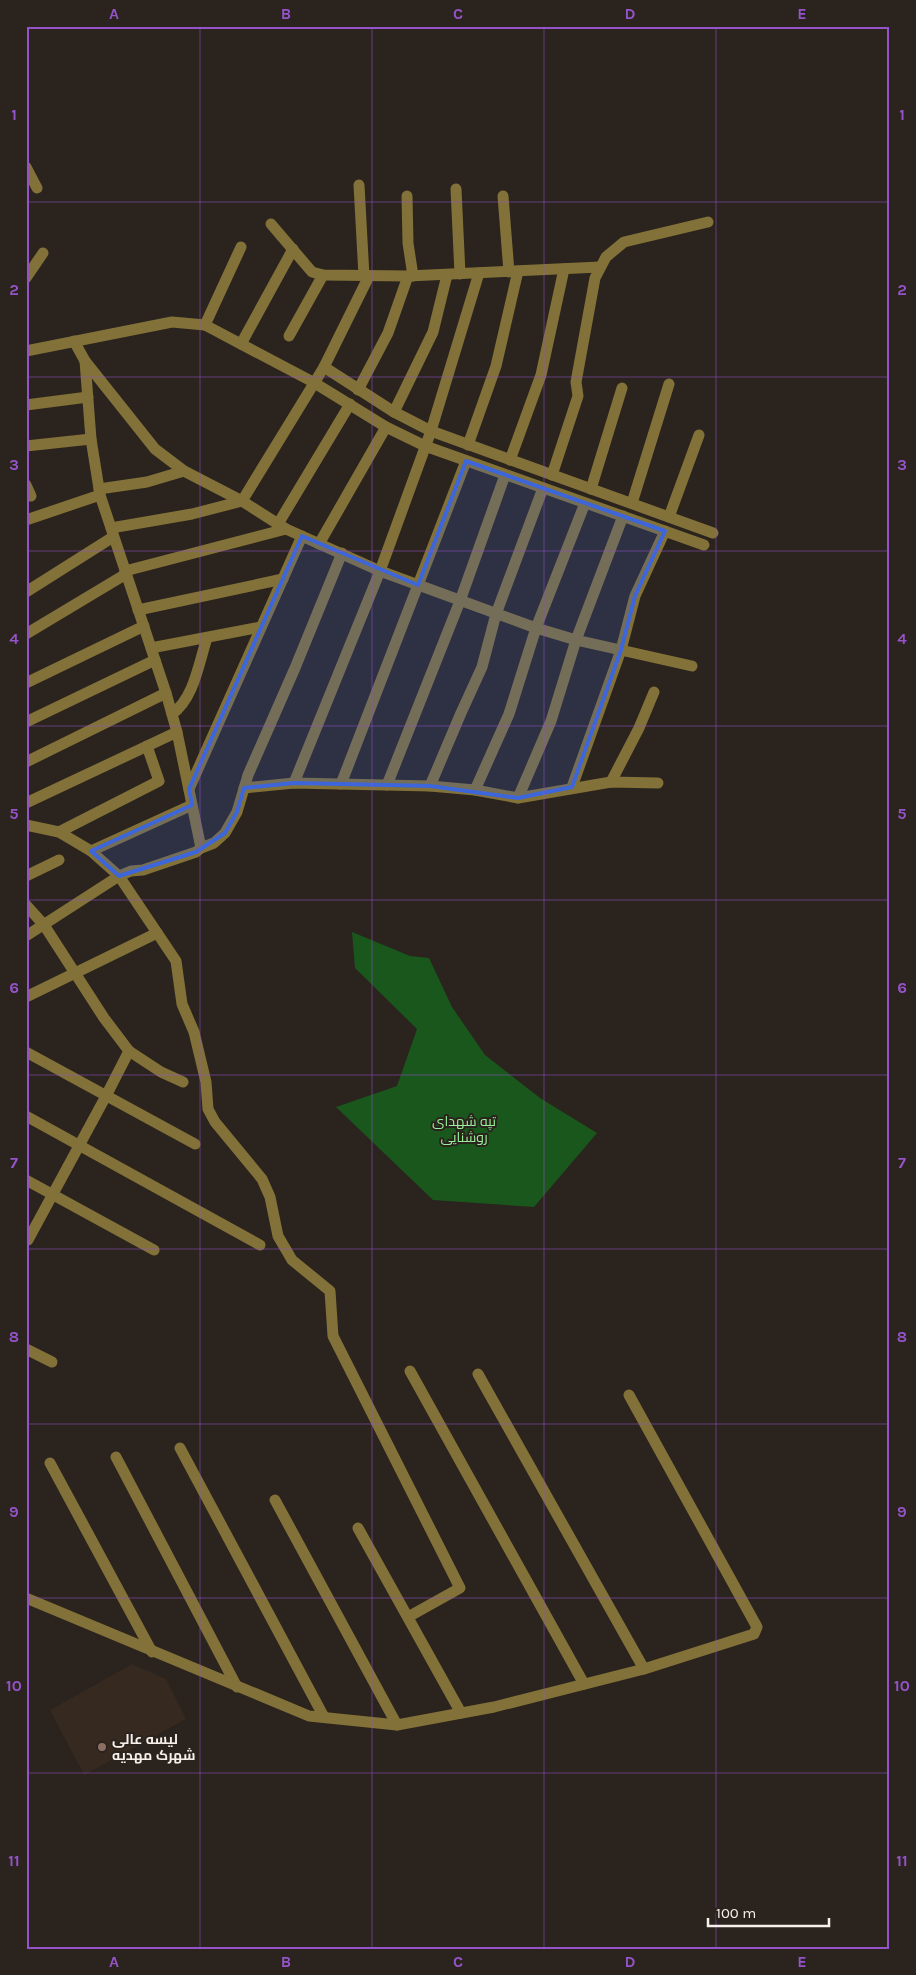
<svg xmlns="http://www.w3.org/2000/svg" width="916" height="1975" viewBox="0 0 916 1975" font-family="Karla,Cairo,sans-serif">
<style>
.built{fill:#36291f}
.green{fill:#19571d}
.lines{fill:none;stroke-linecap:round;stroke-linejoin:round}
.minor{stroke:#827138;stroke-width:11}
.marked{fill:#3e66db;fill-opacity:0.2;stroke:#3e66db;stroke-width:4;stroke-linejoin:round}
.grid{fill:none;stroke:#9453c8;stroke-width:1;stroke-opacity:0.55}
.education-dot{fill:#8d6e63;stroke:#2b231d;stroke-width:2}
.labels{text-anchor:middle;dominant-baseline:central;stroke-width:4;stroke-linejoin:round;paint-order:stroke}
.park-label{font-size:14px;fill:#99f29a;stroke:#2b231d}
.poi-label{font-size:14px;font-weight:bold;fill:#f6f0ec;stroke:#2b231d;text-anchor:start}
.neatline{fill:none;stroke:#9453c8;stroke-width:2}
.grid-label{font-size:16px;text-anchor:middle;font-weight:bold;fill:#9453c8}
</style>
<rect width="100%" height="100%" fill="#2b231d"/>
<!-- built -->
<polygon class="built" points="132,1664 166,1679 186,1719 84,1775 50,1710"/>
<!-- green -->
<polygon class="green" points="352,932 410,956 429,958 452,1007 485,1055 540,1098 597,1133 534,1207 433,1200 336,1107 397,1086 417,1029 355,968"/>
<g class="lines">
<!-- minor -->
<g class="minor">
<polyline points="26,167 37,188"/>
<polyline points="359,185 364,276"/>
<polyline points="456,189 460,274"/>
<polyline points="407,196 408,243 413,276"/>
<polyline points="503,196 509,272"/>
<polyline points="271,224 312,272 323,275 408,276 600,267"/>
<polyline points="26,278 43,253"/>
<polyline points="205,325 241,247"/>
<polyline points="289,336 323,275"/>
<polyline points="74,341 85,361 155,449 184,471 242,501 286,529 380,571 536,628 576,640 692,666"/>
<polyline points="241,344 293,249"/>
<polyline points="26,351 172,322 205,325 313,382 386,427 425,446 704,545"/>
<polyline points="85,361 91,439 100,495 166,693 177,732 201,848"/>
<polyline points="324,367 394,412 431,431 713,533"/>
<polyline points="358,390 388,333 408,276"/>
<polyline points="26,405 88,397"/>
<polyline points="394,412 433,332 447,275"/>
<polyline points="468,445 496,366 518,271"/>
<polyline points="26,446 91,439"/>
<polyline points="510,460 541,375 564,269"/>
<polyline points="552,475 578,396 576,382 595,278 606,257 624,242 708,222"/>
<polyline points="26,485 31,496"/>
<polyline points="99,489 147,482 184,471"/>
<polyline points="591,489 622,388"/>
<polyline points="632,503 669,384"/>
<polyline points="669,517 699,435"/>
<polyline points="26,520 100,495"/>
<polyline points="278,524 350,404"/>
<polyline points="111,528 192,514 242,501 324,367 369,276"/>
<polyline points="319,544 386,427"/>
<polyline points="125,571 286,529"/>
<polyline points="26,592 113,537"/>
<polyline points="138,610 283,579"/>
<polyline points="26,634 126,574"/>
<polyline points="151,648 261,627"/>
<polyline points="26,683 144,626"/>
<path d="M172 714C194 699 199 662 207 638"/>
<polyline points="26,722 155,660"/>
<polyline points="26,762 166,693"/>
<polyline points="611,782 639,728 654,692"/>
<polyline points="294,783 380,571 431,431 479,273"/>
<polyline points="341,784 466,461"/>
<polyline points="387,785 460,601 505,475"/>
<polyline points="430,786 461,713 482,667 496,614 543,488"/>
<polyline points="572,787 621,650 635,596 665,531"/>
<polyline points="244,788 294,783 430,786 475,790 518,798 611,782 658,783"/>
<polyline points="189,789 302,536"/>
<polyline points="475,790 509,714 536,628 585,503"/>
<polyline points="518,798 551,721 576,640 623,516"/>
<polyline points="26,803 177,732"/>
<polyline points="26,825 59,832 91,851 119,876 176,961 182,1004 194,1032 206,1082 208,1109 215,1122 262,1179 270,1197 278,1236 292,1260 330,1291 333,1336 460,1588 408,1617"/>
<polyline points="59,832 159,781 147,746"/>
<polyline points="91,851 192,805"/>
<polyline points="26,876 59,860"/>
<polyline points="26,905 44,925 104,1018 129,1051 161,1072 183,1082"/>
<polyline points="26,936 119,876 131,871 143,870 196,852 201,848 214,843 225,833 237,812 248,775 295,668 342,553"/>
<polyline points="26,997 157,933"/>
<polyline points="26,1052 195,1144"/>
<polyline points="26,1116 260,1245"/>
<polyline points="26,1180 154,1250"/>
<polyline points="28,1240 106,1096 129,1051"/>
<polyline points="26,1349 52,1362"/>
<polyline points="410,1371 584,1684"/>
<polyline points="478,1374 644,1669"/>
<polyline points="180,1448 324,1717"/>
<polyline points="116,1457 237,1687"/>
<polyline points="50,1463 152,1652"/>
<polyline points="275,1500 397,1725"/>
<polyline points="358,1528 461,1713"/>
<polyline points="26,1598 309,1716 397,1725 494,1707 644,1669 754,1634 757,1627 629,1395"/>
</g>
</g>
<!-- marked area -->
<path class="marked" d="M466 461 665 531 635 596 621 650 572 787 518 798 430 786 294 783 244 788 237 812 225 833 196 852 119 876 91 851 192 805 189 789 302 536 418 585Z"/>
<!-- grid -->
<path class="grid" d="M200 26V1949M372 26V1949M544 26V1949M716 26V1949M26 202H890M26 377H890M26 551H890M26 726H890M26 900H890M26 1075H890M26 1249H890M26 1424H890M26 1598H890M26 1773H890"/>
<!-- markers -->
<circle class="education-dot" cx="102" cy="1747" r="5"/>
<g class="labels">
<!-- park labels -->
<g class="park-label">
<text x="464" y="1121">تپه شهدای<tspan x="464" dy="16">روشنایی</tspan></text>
</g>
<!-- poi labels -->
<g class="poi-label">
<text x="112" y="1739">لیسه عالی<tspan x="112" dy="16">شهرک مهدیه</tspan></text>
</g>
</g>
<!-- border -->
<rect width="916" height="1975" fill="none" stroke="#2b231d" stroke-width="55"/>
<!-- scale -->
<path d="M708 1918v8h121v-8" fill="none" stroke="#f6f0ec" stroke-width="2.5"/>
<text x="716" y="1918" font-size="15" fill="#f6f0ec" stroke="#2b231d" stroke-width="4" paint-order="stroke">100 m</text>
<rect x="28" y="28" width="860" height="1920" class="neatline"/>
<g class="grid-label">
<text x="114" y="19">A</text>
<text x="286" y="19">B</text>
<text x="458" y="19">C</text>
<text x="630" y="19">D</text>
<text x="802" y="19">E</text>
<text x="14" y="120">1</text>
<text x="902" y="120">1</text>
<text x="14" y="295">2</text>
<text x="902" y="295">2</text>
<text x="14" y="470">3</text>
<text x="902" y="470">3</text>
<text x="14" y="644">4</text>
<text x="902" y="644">4</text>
<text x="14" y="819">5</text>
<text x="902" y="819">5</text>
<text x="14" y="993">6</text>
<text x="902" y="993">6</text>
<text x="14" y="1168">7</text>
<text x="902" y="1168">7</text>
<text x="14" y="1342">8</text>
<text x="902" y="1342">8</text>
<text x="14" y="1517">9</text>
<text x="902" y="1517">9</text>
<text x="14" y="1691">10</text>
<text x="902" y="1691">10</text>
<text x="14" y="1866">11</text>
<text x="902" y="1866">11</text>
<text x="114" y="1967">A</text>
<text x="286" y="1967">B</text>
<text x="458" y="1967">C</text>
<text x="630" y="1967">D</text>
<text x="802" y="1967">E</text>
</g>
</svg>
